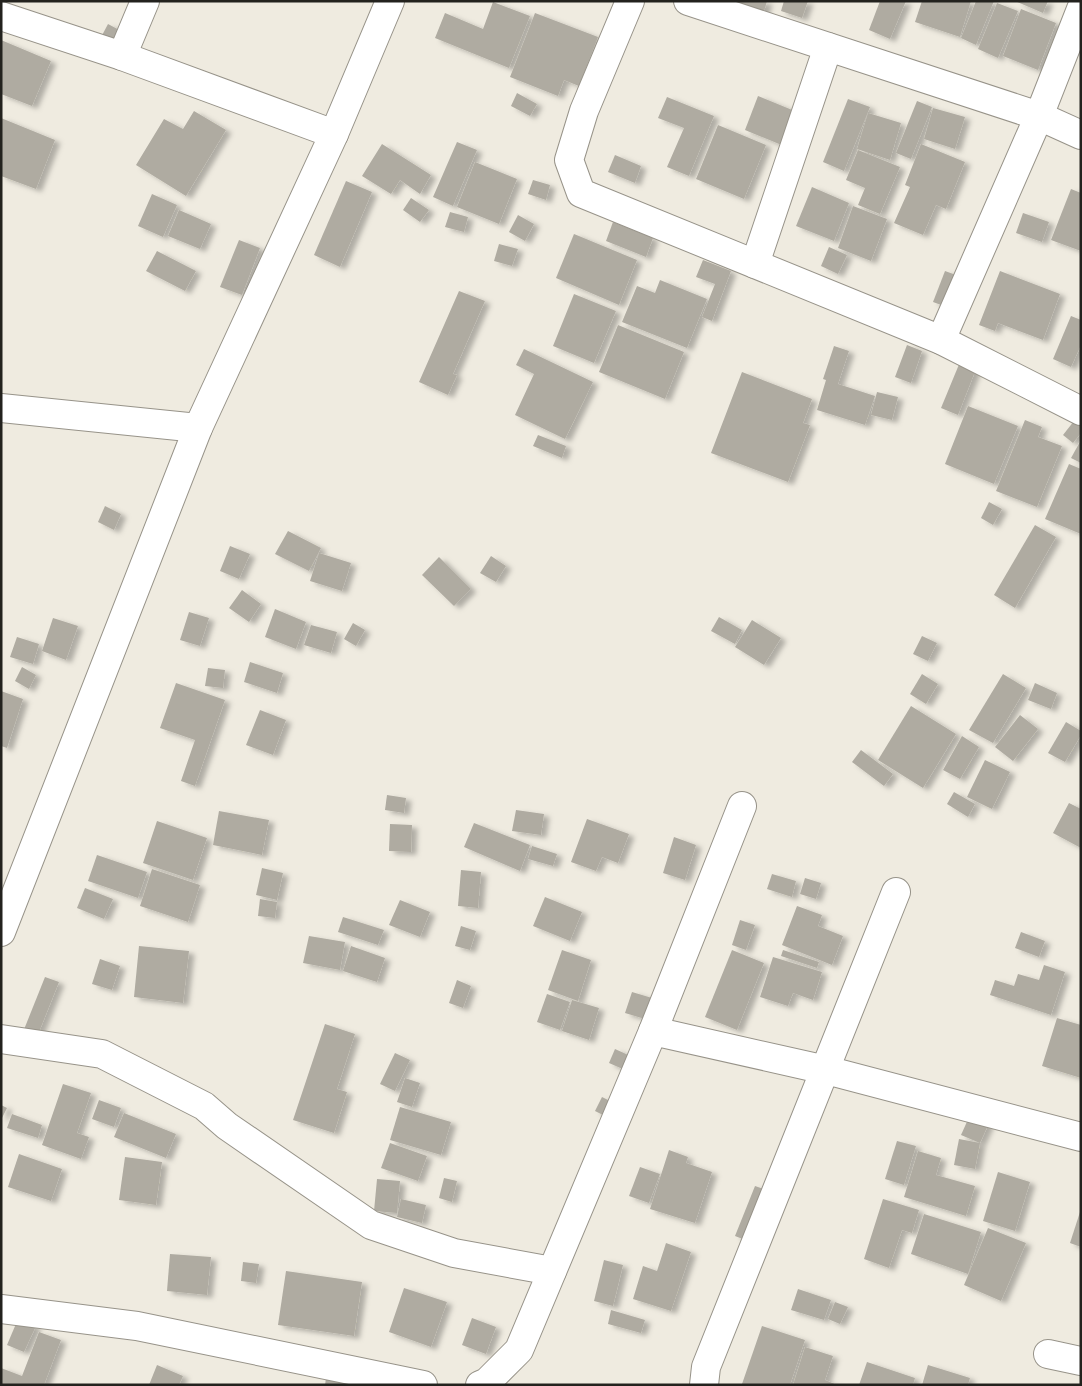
<svg xmlns="http://www.w3.org/2000/svg" width="1082" height="1386" viewBox="0 0 1082 1386" font-family="'PT Sans Narrow',sans-serif">
<style>
.building{fill:#afaba1;filter:url(#shadow)}
.lines{fill:none;stroke-linecap:round;stroke-linejoin:round}
.minor-casing{stroke:#979389;stroke-width:30}
.minor{stroke:#fff;stroke-width:28}
</style>
<defs>
<filter id="shadow"><feDropShadow dx="5.5" dy="3" stdDeviation="2.5" flood-color="#0004"/></filter>
</defs>
<rect width="100%" height="100%" fill="#efebe0"/>
<!-- building -->
<g class="building">
<polygon points="735,1 767,1 763,15 733,5"/>
<polygon points="784,1 808,1 802,18 781,11"/>
<polygon points="880,1 906,1 890,39 869,30"/>
<polygon points="922,1 971,1 960,37 915,22"/>
<polygon points="976,1 994,1 976,45 961,38"/>
<polygon points="1015,1 1048,1 1043,13"/>
<polygon points="493,2 530,16 509,68 435,38 445,13 483,29"/>
<polygon points="997,3 1018,11 998,58 978,49"/>
<polygon points="1021,9 1056,23 1038,70 1003,56"/>
<polygon points="535,13 598,37 579,86 564,80 558,96 510,77"/>
<polygon points="108,24 123,32 115,48 99,41"/>
<polygon points="1,40 51,61 32,106 1,94"/>
<polygon points="517,93 537,104 530,116 511,106"/>
<polygon points="758,96 802,114 789,148 745,130"/>
<polygon points="667,97 714,116 689,176 667,167 684,128 658,118"/>
<polygon points="848,99 870,107 844,171 823,162"/>
<polygon points="917,101 932,107 911,159 896,153"/>
<polygon points="933,108 965,117 955,149 924,139"/>
<polygon points="194,111 226,130 186,196 136,165 164,119 183,129"/>
<polygon points="868,113 901,123 890,160 857,149"/>
<polygon points="1,118 55,140 36,189 1,176"/>
<polygon points="718,125 766,145 744,199 696,179"/>
<polygon points="457,142 477,150 453,206 433,197"/>
<polygon points="382,144 431,175 420,194 400,180 391,194 362,176"/>
<polygon points="921,144 965,162 946,209 936,205 923,235 894,223 910,187 905,185"/>
<polygon points="858,150 900,167 880,214 858,205 865,188 846,180"/>
<polygon points="615,155 641,166 635,183 608,172"/>
<polygon points="475,162 517,179 499,224 457,207"/>
<polygon points="533,180 550,185 546,200 528,194"/>
<polygon points="346,181 372,192 340,267 314,255"/>
<polygon points="812,187 849,203 834,241 796,226"/>
<polygon points="1071,189 1081,193 1081,251 1051,240"/>
<polygon points="152,194 177,205 163,237 138,226"/>
<polygon points="411,198 429,210 420,222 403,210"/>
<polygon points="853,206 887,219 871,261 838,248"/>
<polygon points="179,210 211,224 200,249 168,236"/>
<polygon points="450,212 468,217 464,232 445,227"/>
<polygon points="1023,213 1049,222 1042,242 1016,233"/>
<polygon points="518,215 534,224 525,241 509,232"/>
<polygon points="613,222 653,238 646,257 606,241"/>
<polygon points="574,234 637,260 619,305 556,278"/>
<polygon points="239,240 260,248 242,295 220,287"/>
<polygon points="499,244 518,249 512,266 494,261"/>
<polygon points="829,247 847,255 838,274 821,266"/>
<polygon points="157,251 196,271 185,291 146,271"/>
<polygon points="703,260 731,271 712,321 702,317 715,284 696,277"/>
<polygon points="945,271 956,275 944,306 933,302"/>
<polygon points="1000,271 1060,294 1043,340 998,323 995,331 979,325"/>
<polygon points="660,280 707,299 687,348 622,322 637,286 655,293"/>
<polygon points="459,291 485,301 453,374 457,375 448,395 419,382"/>
<polygon points="574,294 616,311 594,363 553,346"/>
<polygon points="1071,316 1081,320 1081,345 1071,367 1053,359"/>
<polygon points="618,325 684,352 665,399 599,372"/>
<polygon points="907,345 922,351 911,383 895,377"/>
<polygon points="834,346 849,351 838,384 875,396 865,425 817,410 826,380 823,379"/>
<polygon points="524,349 593,382 565,439 515,415 534,374 516,365"/>
<polygon points="960,362 976,369 958,415 941,408"/>
<polygon points="742,372 812,399 803,423 810,425 788,482 711,453"/>
<polygon points="877,392 898,397 892,420 871,415"/>
<polygon points="968,406 1018,426 994,484 945,464"/>
<polygon points="1025,420 1042,427 1038,437 1062,446 1037,507 996,491"/>
<polygon points="1074,421 1081,426 1081,433 1073,443 1063,435"/>
<polygon points="538,435 566,446 562,458 533,446"/>
<polygon points="1081,440 1081,463 1071,458"/>
<polygon points="1069,464 1081,469 1081,534 1045,519"/>
<polygon points="989,502 1002,509 993,525 981,518"/>
<polygon points="105,506 121,514 114,530 98,522"/>
<polygon points="1035,525 1056,537 1015,608 994,595"/>
<polygon points="288,531 321,548 309,571 275,554"/>
<polygon points="230,546 250,554 239,579 220,571"/>
<polygon points="319,553 351,563 342,591 310,581"/>
<polygon points="491,556 506,566 496,582 480,573"/>
<polygon points="439,557 471,589 454,606 422,575"/>
<polygon points="242,590 261,604 249,622 229,608"/>
<polygon points="275,609 306,622 296,649 265,637"/>
<polygon points="189,612 209,618 200,646 180,640"/>
<polygon points="719,617 742,630 735,644 711,631"/>
<polygon points="53,618 78,626 66,660 42,651"/>
<polygon points="752,620 781,638 764,665 735,647"/>
<polygon points="353,623 365,630 356,646 344,639"/>
<polygon points="311,625 337,632 331,653 304,645"/>
<polygon points="922,636 937,643 928,661 913,654"/>
<polygon points="17,637 39,644 33,664 10,657"/>
<polygon points="250,662 283,673 277,693 244,682"/>
<polygon points="22,667 36,675 29,689 15,681"/>
<polygon points="208,668 225,670 223,688 205,686"/>
<polygon points="922,674 938,684 926,704 910,694"/>
<polygon points="1003,674 1026,688 993,743 969,730"/>
<polygon points="176,683 225,700 195,786 181,781 195,740 160,728"/>
<polygon points="1035,683 1057,693 1051,709 1028,700"/>
<polygon points="1,691 23,699 7,748 1,746"/>
<polygon points="911,706 956,734 923,788 878,760"/>
<polygon points="260,710 286,720 273,755 246,745"/>
<polygon points="1020,715 1038,729 1013,761 995,747"/>
<polygon points="1066,722 1081,731 1081,735 1065,762 1048,753"/>
<polygon points="962,736 979,747 960,779 943,770"/>
<polygon points="861,750 893,774 884,786 852,762"/>
<polygon points="985,760 1010,772 992,809 967,797"/>
<polygon points="954,792 975,804 968,817 947,804"/>
<polygon points="387,795 406,798 404,813 385,810"/>
<polygon points="1069,803 1081,809 1081,848 1053,833"/>
<polygon points="516,810 544,814 541,835 512,831"/>
<polygon points="219,811 269,820 262,855 213,845"/>
<polygon points="587,819 629,834 618,863 602,857 596,871 571,862"/>
<polygon points="157,821 207,838 193,880 143,863"/>
<polygon points="474,823 530,845 520,871 464,847"/>
<polygon points="390,824 412,825 411,852 389,851"/>
<polygon points="674,837 696,845 685,880 663,873"/>
<polygon points="532,846 557,854 553,866 528,859"/>
<polygon points="97,855 147,872 138,898 88,881"/>
<polygon points="262,868 283,873 277,900 256,895"/>
<polygon points="152,869 200,885 188,922 140,906"/>
<polygon points="461,870 481,872 478,908 458,906"/>
<polygon points="772,874 796,881 792,897 767,889"/>
<polygon points="805,878 821,883 816,899 800,894"/>
<polygon points="85,888 113,899 104,919 77,908"/>
<polygon points="545,897 582,912 570,941 533,926"/>
<polygon points="260,899 277,902 275,918 258,916"/>
<polygon points="400,900 430,912 420,937 389,925"/>
<polygon points="797,906 822,915 818,926 843,936 832,965 782,945"/>
<polygon points="343,917 384,930 378,945 338,932"/>
<polygon points="740,920 755,925 746,950 732,945"/>
<polygon points="461,926 476,931 470,950 455,946"/>
<polygon points="1021,932 1045,941 1039,957 1015,948"/>
<polygon points="309,936 345,942 340,970 303,963"/>
<polygon points="139,946 189,951 183,1003 134,997"/>
<polygon points="351,946 385,958 377,982 343,971"/>
<polygon points="562,950 591,960 578,1001 548,990"/>
<polygon points="732,950 764,963 737,1030 705,1017"/>
<polygon points="783,950 819,962 817,968 781,956"/>
<polygon points="773,957 822,972 813,1000 793,993 788,1006 760,997"/>
<polygon points="100,959 120,966 112,990 92,984"/>
<polygon points="1044,965 1065,972 1051,1015 990,995 995,980 1014,986 1018,974 1039,980"/>
<polygon points="45,977 59,982 37,1037 23,1032"/>
<polygon points="457,980 471,986 463,1008 449,1003"/>
<polygon points="632,992 662,1001 655,1022 625,1013"/>
<polygon points="547,994 570,1002 560,1030 537,1022"/>
<polygon points="572,1000 599,1008 589,1040 562,1031"/>
<polygon points="1057,1018 1081,1025 1081,1078 1042,1066"/>
<polygon points="325,1024 355,1034 337,1089 347,1092 334,1133 293,1120"/>
<polygon points="615,1049 637,1059 632,1073 609,1063"/>
<polygon points="395,1053 410,1060 395,1091 380,1084"/>
<polygon points="405,1078 420,1083 412,1107 397,1102"/>
<polygon points="63,1084 91,1093 77,1133 89,1137 81,1159 42,1145"/>
<polygon points="602,1097 618,1105 611,1119 595,1111"/>
<polygon points="99,1100 121,1108 114,1127 92,1119"/>
<polygon points="1,1105 7,1108 1,1120"/>
<polygon points="400,1107 451,1122 441,1155 390,1140"/>
<polygon points="124,1113 176,1134 166,1158 114,1137"/>
<polygon points="12,1114 42,1125 38,1138 7,1128"/>
<polygon points="970,1115 989,1123 980,1143 961,1135"/>
<polygon points="959,1139 980,1143 975,1169 954,1165"/>
<polygon points="897,1141 916,1146 904,1185 885,1179"/>
<polygon points="390,1143 427,1156 418,1181 381,1168"/>
<polygon points="669,1150 688,1157 686,1163 712,1172 695,1223 650,1209"/>
<polygon points="918,1151 941,1158 936,1175 975,1186 966,1216 904,1197"/>
<polygon points="19,1154 62,1169 51,1201 8,1187"/>
<polygon points="125,1157 162,1162 156,1205 119,1200"/>
<polygon points="640,1167 660,1174 649,1203 629,1196"/>
<polygon points="998,1172 1030,1182 1015,1231 983,1221"/>
<polygon points="444,1178 457,1181 452,1202 439,1198"/>
<polygon points="377,1179 400,1181 397,1213 374,1211"/>
<polygon points="755,1186 772,1192 753,1243 735,1236"/>
<polygon points="401,1199 426,1205 422,1223 397,1217"/>
<polygon points="883,1199 919,1210 912,1233 902,1230 889,1268 864,1259"/>
<polygon points="1080,1212 1081,1212 1081,1247 1070,1243"/>
<polygon points="924,1214 981,1232 968,1274 911,1254"/>
<polygon points="988,1228 1026,1243 1001,1301 964,1285"/>
<polygon points="666,1243 691,1252 671,1311 633,1299 643,1266 657,1271"/>
<polygon points="170,1254 211,1257 207,1295 167,1291"/>
<polygon points="604,1260 623,1265 613,1306 594,1301"/>
<polygon points="243,1262 259,1264 256,1283 241,1281"/>
<polygon points="286,1271 362,1282 354,1336 278,1325"/>
<polygon points="404,1288 447,1302 431,1347 389,1332"/>
<polygon points="798,1289 831,1300 824,1320 791,1310"/>
<polygon points="835,1302 848,1307 840,1324 828,1319"/>
<polygon points="611,1310 645,1320 641,1333 608,1324"/>
<polygon points="472,1318 496,1327 486,1354 462,1345"/>
<polygon points="18,1319 36,1326 24,1352 7,1345"/>
<polygon points="762,1326 805,1340 790,1385 742,1384"/>
<polygon points="39,1332 61,1340 44,1385 1,1385 1,1368 22,1376"/>
<polygon points="805,1347 833,1356 825,1380 837,1385 793,1385"/>
<polygon points="867,1362 915,1378 913,1385 859,1385"/>
<polygon points="157,1365 183,1376 179,1385 149,1385"/>
<polygon points="928,1365 970,1378 968,1385 922,1385"/>
<polygon points="327,1371 347,1374 345,1385 325,1385"/>
</g>
<g class="lines">
<defs>
<g id="minor">
<polyline points="630,1 584,111 569,160 581,193 941,340 1081,411"/>
<polyline points="688,1 1039,116 1081,135"/>
<polyline points="1,16 122,56 334,134"/>
<polyline points="122,56 145,1"/>
<polyline points="755,264 828,47"/>
<polyline points="941,340 1039,116 1081,9"/>
<polyline points="1,408 198,428"/>
<polyline points="1,932 198,428 334,134 390,1"/>
<polyline points="653,1031 826,1070 1081,1137"/>
<polyline points="1,1039 102,1054 204,1106 227,1126 371,1225 454,1253 552,1271"/>
<polyline points="1,1309 137,1326 423,1385"/>
<polyline points="1048,1354 1081,1361"/>
<polyline points="480,1385 487,1382 519,1350 653,1031 742,806"/>
<polyline points="704,1385 706,1367 896,892"/>
</g>
</defs>
<!-- minor casing -->
<use href="#minor" class="minor-casing"/>
<!-- minor -->
<use href="#minor" class="minor"/>
</g>
<!-- border -->
<rect width="1082" height="1386" fill="none" stroke="#23221e" stroke-width="5"/>
</svg>
